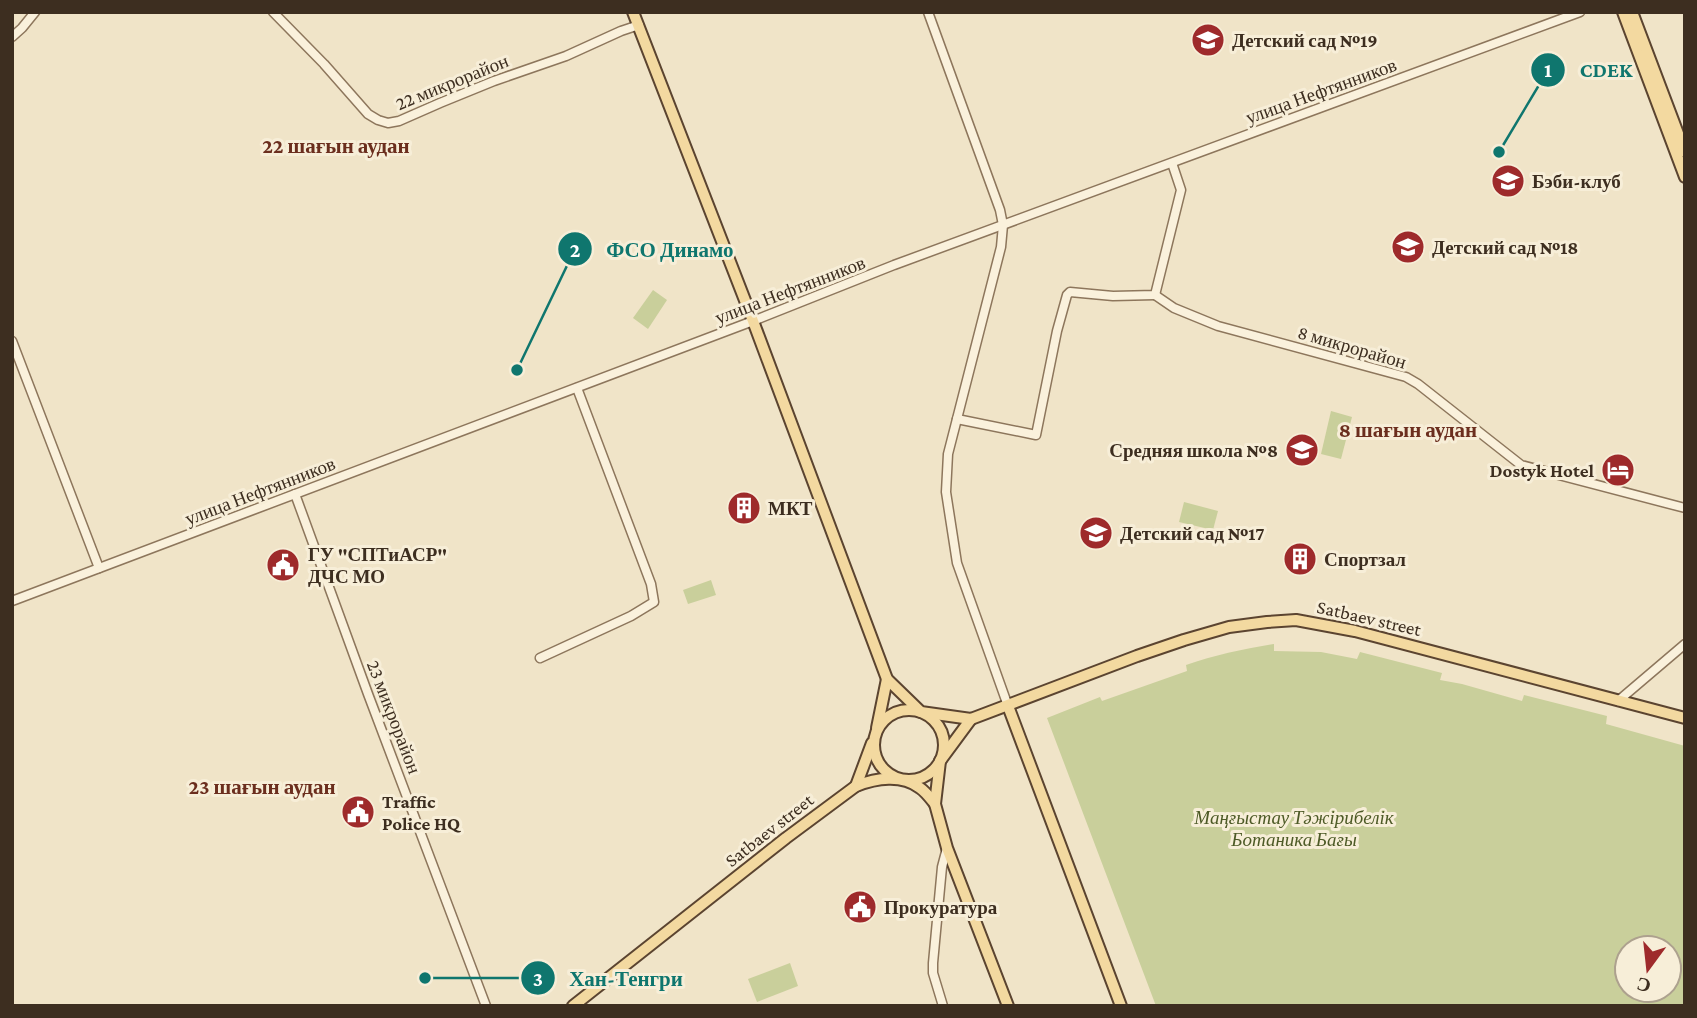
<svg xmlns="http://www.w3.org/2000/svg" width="1697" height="1018" viewBox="0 0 1697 1018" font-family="'Crimson Pro',serif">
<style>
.green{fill:#c9cf9b;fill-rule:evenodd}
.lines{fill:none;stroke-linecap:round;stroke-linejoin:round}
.minor-casing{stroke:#8d765c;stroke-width:11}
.major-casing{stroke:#5b4430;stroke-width:14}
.minor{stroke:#faf1dc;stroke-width:8}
.major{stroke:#f3d9a0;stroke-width:10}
.labels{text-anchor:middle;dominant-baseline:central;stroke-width:6;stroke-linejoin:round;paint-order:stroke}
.poi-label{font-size:19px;font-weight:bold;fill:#3d2e20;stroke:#f7eed8;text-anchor:start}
.street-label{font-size:19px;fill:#3d2e20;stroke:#f7eed8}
.park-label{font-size:19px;font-style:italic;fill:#4d5a26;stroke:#f7eed8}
.neighbourhood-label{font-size:21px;font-weight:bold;fill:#6b2e1e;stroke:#f7eed8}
.leader{fill:none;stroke:#0f766e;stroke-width:2.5}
.callout-dot{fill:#0f766e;stroke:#f7eed8;stroke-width:2.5}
.mark-label{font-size:21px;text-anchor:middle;font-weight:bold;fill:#fff}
.callout-label{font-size:21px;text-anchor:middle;font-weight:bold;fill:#0f766e;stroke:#f7eed8;stroke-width:6;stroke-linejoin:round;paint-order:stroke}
</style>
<rect width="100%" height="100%" fill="#f0e4c8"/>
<!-- green -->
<g class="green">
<polygon points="653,290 667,300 648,329 633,318"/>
<polygon points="1331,411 1352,417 1341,459 1321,454"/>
<polygon points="1184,502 1218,511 1213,530 1179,522"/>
<polygon points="711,580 716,595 688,604 683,590"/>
<path d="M1274 644V651L1321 652 1357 659 1360 652 1442 673 1440 680 1462 684 1522 701 1524 695 1607 716 1606 724 1685 746V1006H1156L1047 718 1100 697 1102 701 1187 671 1186 665C1215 655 1243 649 1274 644ZM1669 948V990H1627V948Z"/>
<polygon points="790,963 798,986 757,1002 748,979"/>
</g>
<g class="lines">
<defs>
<g id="minor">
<polyline points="273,12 324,64 368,114 378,120 388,123 399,121 440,103 494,81 566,56 621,31 639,25"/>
<polyline points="928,12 1000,210 1003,225 1001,247 948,454 946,492 957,563 1008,706"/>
<polyline points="12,37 22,28 35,12"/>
<polyline points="1155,295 1174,308 1218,326 1406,377 1418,384 1521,465 1685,508"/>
<polyline points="12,341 99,568"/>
<polyline points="957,419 1036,435 1057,331 1067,295 1070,292 1113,296 1155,295 1181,190 1172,163"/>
<polyline points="295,494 368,694 486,1006"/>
<polyline points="12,601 753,321 894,265 1580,12"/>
<polyline points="540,658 631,616 654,602 651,584 577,388"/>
<polyline points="1618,701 1685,644"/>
<polyline points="943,1006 933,973 933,963 942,867 947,848"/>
</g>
<g id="major">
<polyline points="633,12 753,321 887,679 921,712 971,719 1137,656 1184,640 1229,627 1267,622 1296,620 1355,631 1685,718"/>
<polyline points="1623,12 1685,177"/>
<polyline points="1632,12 1685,152"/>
<polyline points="1008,706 1121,1006"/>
<circle cx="909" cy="745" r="35"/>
<polyline points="971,719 940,761 935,804 947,848 1008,1006"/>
<polyline points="877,728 887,679"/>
<polyline points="856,786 872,743"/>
<path d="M573 1006 786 838 856 786C876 778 902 774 920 788 926 792 931 799 935 804"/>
</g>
</defs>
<!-- minor casing -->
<use href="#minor" class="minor-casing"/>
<!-- major casing -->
<use href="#major" class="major-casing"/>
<!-- minor -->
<use href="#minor" class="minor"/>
<!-- major -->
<use href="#major" class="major"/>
</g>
<!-- icons -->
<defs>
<symbol id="school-disc" viewBox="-11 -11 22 22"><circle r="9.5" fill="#9e2a2b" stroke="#f7eed8"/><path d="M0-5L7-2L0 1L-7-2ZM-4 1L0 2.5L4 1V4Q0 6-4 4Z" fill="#fff"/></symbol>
<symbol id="hotel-disc" viewBox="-11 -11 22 22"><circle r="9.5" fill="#9e2a2b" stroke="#f7eed8"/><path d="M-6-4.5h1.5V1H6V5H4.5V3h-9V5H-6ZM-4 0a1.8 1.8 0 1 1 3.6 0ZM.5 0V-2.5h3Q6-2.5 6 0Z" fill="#fff"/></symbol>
<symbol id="building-disc" viewBox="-11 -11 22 22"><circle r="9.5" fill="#9e2a2b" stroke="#f7eed8"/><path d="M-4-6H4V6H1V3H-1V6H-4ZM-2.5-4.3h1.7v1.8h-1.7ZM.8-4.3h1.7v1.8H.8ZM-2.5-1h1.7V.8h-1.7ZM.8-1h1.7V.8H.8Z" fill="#fff"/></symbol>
<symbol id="civic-disc" viewBox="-11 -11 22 22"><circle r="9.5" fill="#9e2a2b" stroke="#f7eed8"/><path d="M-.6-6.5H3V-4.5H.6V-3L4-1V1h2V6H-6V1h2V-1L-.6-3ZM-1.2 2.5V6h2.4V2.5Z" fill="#fff"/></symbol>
</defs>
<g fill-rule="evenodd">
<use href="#school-disc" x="1189" y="21" width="38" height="38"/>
<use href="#school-disc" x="1489" y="162" width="38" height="38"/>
<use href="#school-disc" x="1389" y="228" width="38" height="38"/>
<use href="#school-disc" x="1283" y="431" width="38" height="38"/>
<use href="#hotel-disc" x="1599" y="451" width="38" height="38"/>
<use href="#building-disc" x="725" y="489" width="38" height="38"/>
<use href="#school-disc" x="1077" y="514" width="38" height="38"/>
<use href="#building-disc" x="1281" y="540" width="38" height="38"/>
<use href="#civic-disc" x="264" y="546" width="38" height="38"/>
<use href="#civic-disc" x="339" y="793" width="38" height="38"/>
<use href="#civic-disc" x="841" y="888" width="38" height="38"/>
</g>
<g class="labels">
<!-- poi labels -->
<g class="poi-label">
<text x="1232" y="40">Детский сад №19</text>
<text x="1532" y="181">Бэби-клуб</text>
<text x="1432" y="247">Детский сад №18</text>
<text x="1278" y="450" text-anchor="end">Средняя школа №8</text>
<text x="1594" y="470" text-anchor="end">Dostyk Hotel</text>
<text x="768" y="508">МКТ</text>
<text x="1120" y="533">Детский сад №17</text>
<text x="308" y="554">ГУ "СПТиАСР"<tspan x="308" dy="22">ДЧС МО</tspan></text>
<text x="1324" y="559">Спортзал</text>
<text x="382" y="801">Traffic<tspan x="382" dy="22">Police HQ</tspan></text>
<text x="884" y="907">Прокуратура</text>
</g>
<!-- street labels -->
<g class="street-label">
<text transform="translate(452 82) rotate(-22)">22 микрорайон</text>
<text transform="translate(1321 91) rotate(-20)">улица Нефтянников</text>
<text transform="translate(790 290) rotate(-21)">улица Нефтянников</text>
<text transform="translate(1352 347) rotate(16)">8 микрорайон</text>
<text transform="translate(260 491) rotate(-21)">улица Нефтянников</text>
<text transform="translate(1369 618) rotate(13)">Satbaev street</text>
<text transform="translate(394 717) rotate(69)">23 микрорайон</text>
<text transform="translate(769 830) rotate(-38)">Satbaev street</text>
</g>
<!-- park labels -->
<g class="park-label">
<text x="1294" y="817">Маңғыстау Тәжірибелік<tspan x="1294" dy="22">Ботаника Бағы</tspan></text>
</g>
<!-- neighbourhood labels -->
<g class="neighbourhood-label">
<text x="336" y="146">22 шағын аудан</text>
<text x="1408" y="430">8 шағын аудан</text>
<text x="262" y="787">23 шағын аудан</text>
</g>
</g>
<!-- callouts -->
<path class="leader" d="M1499 152L1548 70M517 370L575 249M425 978L538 978"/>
<g class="callout-dot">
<circle cx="1499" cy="152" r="7"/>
<circle cx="517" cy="370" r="7"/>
<circle cx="425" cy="978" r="7"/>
<circle cx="1548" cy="70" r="18"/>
<circle cx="575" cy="249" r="18"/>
<circle cx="538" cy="978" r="18"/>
</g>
<g class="mark-label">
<text x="1548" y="77">1</text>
<text x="575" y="257">2</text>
<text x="538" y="986">3</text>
</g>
<g class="callout-label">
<text x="1606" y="77">CDEK</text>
<text x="670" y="257">ФСО Динамо</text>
<text x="626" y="986">Хан-Тенгри</text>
</g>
<!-- border -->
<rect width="1697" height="1018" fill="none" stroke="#3d2e20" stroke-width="28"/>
<!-- north arrow -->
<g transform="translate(1648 969) rotate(195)"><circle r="33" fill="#f7eed8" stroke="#ada18e" stroke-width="2"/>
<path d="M0-5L12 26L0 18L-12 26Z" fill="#9e2a2b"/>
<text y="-10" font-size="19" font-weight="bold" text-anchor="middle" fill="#3d2e20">С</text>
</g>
</svg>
